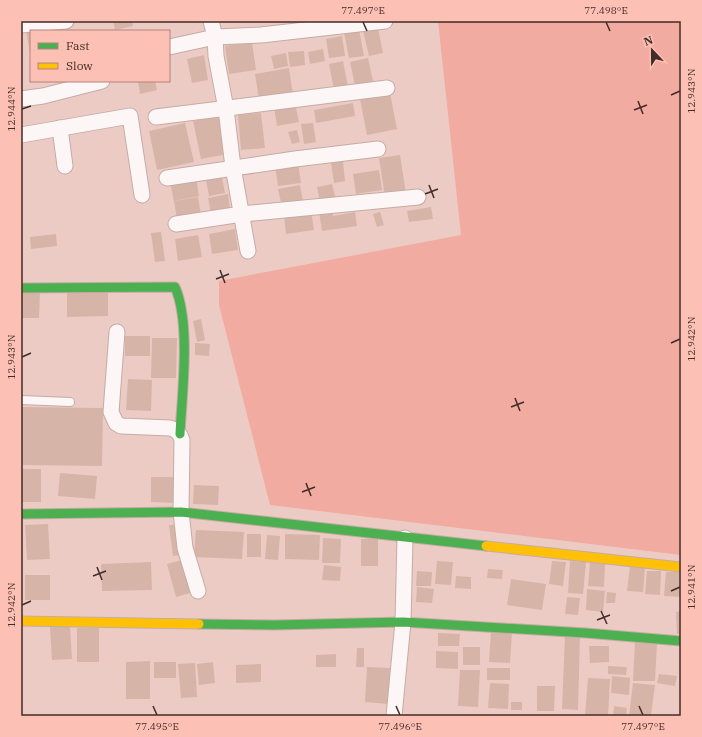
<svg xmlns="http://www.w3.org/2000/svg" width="702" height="737" viewBox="0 0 702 737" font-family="'IBM Plex Serif',serif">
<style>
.green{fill:#f2aba0}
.building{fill:#d6b5a8}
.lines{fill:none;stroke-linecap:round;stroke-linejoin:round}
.lane-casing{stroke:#c5aba6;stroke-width:10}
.street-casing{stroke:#c5aba6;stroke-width:17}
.fast-casing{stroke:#c5aba6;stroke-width:11}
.slow-casing{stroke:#c5aba6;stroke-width:11}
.lane{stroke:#fcf7f6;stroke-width:8}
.street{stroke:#fcf7f6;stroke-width:15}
.fast{stroke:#4caf50;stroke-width:9}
.slow{stroke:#ffc107;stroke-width:9}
.ticks{fill:none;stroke:#432b27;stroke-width:1.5}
.neatline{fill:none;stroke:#432b27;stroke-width:1.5}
.ticks-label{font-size:10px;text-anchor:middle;fill:#432b27}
</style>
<rect width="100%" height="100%" fill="#edcbc5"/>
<!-- green -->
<polygon class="green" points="438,21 681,21 681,555 270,505 219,305 219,281 461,235"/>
<!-- building -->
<g class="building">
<polygon points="113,21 132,21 133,26 115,30"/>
<polygon points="378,28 383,53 369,56 363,31"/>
<polygon points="359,29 364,56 349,58 344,32"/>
<polygon points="26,30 31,31 31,53 30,53"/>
<polygon points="342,36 345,56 329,58 326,39"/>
<polygon points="252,42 256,70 229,74 225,46"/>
<polygon points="323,49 325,61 310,64 308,52"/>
<polygon points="304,51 305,65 290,67 288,52"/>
<polygon points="286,53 288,66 274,69 271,56"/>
<polygon points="204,55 208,80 192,83 187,59"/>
<polygon points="368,58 373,81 355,85 350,62"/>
<polygon points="343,61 348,87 334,90 329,64"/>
<polygon points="289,68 293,95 259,100 255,74"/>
<polygon points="138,81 155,81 157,90 140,94"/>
<polygon points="390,93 397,129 367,135 360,99"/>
<polygon points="295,103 299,122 277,126 274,107"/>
<polygon points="353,103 355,116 316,123 314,110"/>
<polygon points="261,113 265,148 241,150 238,115"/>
<polygon points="220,116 228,154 201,159 193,121"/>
<polygon points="185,123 194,162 157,170 149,131"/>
<polygon points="313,123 316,142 304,144 301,124"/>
<polygon points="297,130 300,142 292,144 288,132"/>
<polygon points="400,155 406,194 385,197 379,158"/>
<polygon points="343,161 345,181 334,183 331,163"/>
<polygon points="298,162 301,183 278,186 275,166"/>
<polygon points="379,170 382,190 356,194 353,174"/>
<polygon points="221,172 225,193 209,196 205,175"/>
<polygon points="196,177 199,196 174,201 170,182"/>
<polygon points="332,184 336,200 320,203 317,187"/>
<polygon points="300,185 303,202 282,207 278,189"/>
<polygon points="228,194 230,210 211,213 208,198"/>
<polygon points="198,197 201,215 177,219 174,201"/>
<polygon points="431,207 433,219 409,222 407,211"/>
<polygon points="332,210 333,216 355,212 357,226 322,231 319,212"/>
<polygon points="311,211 314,230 286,234 284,215"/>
<polygon points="380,212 384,225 377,227 373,214"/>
<polygon points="235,229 238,250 212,254 209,234"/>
<polygon points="161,232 165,261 155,262 151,233"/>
<polygon points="56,234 57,246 31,249 30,237"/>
<polygon points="198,235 202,257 178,261 175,239"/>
<polygon points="108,290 108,316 67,317 67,291"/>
<polygon points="21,291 40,291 39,318 21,318"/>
<polygon points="201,319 205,340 197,342 193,321"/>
<rect x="125" y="336" width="25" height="20"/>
<polygon points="152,338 177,338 176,378 151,378"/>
<polygon points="195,343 210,344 209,356 195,355"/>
<polygon points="128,379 152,380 151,411 126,410"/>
<polygon points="21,407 103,408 102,466 21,465"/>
<rect x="21" y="469" width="20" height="33"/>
<polygon points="60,473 97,476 95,499 58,496"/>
<polygon points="151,477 176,477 175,503 151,502"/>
<polygon points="194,485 219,486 218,505 193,504"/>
<polygon points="48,524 50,559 27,560 25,525"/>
<polygon points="180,524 183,555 173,556 169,525"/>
<polygon points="196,530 244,532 242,559 194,557"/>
<rect x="247" y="534" width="14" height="23"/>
<polygon points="285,534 320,535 319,560 285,559"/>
<polygon points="267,535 280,536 278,560 265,559"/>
<polygon points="323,538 341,539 340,563 322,563"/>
<polygon points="378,538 378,566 361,566 361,539"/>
<polygon points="185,559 194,592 176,597 167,564"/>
<polygon points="437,561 453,562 451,585 435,584"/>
<polygon points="552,561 566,562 563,586 549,584"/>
<polygon points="570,561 586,562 583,594 568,593"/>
<polygon points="151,562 152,590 102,591 101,564"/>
<polygon points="590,562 605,563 604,587 588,586"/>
<polygon points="324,565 341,567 340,581 322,580"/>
<polygon points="630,566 645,567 643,592 627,591"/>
<polygon points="488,569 503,570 502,579 487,578"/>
<polygon points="417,571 432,572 431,586 416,586"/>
<polygon points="647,571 661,571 660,595 645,594"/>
<polygon points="666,572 681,572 681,597 664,596"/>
<rect x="25" y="575" width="25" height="25"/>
<polygon points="456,576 471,577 471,589 455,588"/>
<polygon points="511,579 546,584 542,610 507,605"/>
<polygon points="417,587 434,589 432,603 416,602"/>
<polygon points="587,589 605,591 603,612 586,610"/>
<polygon points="607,592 616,593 615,603 606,603"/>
<polygon points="567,597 580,598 578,615 565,614"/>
<polygon points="681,611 681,634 677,634 676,612"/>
<polygon points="70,626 72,659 52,660 50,627"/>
<rect x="77" y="628" width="22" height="34"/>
<polygon points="491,631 512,632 510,663 489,662"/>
<polygon points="438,633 460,634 459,646 438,646"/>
<polygon points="565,635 580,636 578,710 562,709"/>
<polygon points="635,642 657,643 655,681 633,681"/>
<polygon points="589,646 609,646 609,662 590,663"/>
<rect x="463" y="647" width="17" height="18"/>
<polygon points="357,648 364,648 364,667 356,667"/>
<polygon points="436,651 458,652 458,669 436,668"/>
<polygon points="336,654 336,667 316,667 316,655"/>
<polygon points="150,661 150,699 126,699 126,662"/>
<rect x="154" y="662" width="22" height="16"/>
<polygon points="213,662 215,683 199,685 197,664"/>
<polygon points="195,663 197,697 181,698 178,664"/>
<polygon points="261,664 261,682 236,683 236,665"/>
<polygon points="608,666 627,667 626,675 608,674"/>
<polygon points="367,667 390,668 388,704 365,702"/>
<rect x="487" y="668" width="23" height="12"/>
<polygon points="460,670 480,670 478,707 458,706"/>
<polygon points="659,674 677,676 675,686 657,683"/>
<polygon points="612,676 630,678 629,695 611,693"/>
<polygon points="588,678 610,679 608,716 585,715"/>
<polygon points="490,683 509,684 508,709 488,708"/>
<polygon points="633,683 655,685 651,716 629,716"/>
<polygon points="537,686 555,686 554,711 537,711"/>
<rect x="511" y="702" width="11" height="8"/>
<polygon points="614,706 627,708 626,716 613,716"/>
</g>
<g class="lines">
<defs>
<polyline id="lane" points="21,400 70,402"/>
<g id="street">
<polyline points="211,21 215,37 216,56 226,109 233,167 248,251"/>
<polyline points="21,25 66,21"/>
<polyline points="169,47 215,37 261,35 385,21"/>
<polyline points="21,99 43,96 102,81"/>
<polyline points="156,117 387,88"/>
<polyline points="60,128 65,166"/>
<polyline points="21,135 130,116 142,195"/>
<polyline points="167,178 295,159 378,149"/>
<polyline points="176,224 242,214 418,197"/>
<path d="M117 332 111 412 116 423 121 426 170 428C177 430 180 433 182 440L181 512 185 548 198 591"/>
<polyline points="394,716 403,622 405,538"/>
</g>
<g id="fast">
<path d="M21 288 175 287C191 323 182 394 180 434"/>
<polyline points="21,514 181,512 486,546"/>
<polyline points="199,624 274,625 403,622 586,633 681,641"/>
</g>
<g id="slow">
<polyline points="486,546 681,567"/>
<polyline points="21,621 199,624"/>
</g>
</defs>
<!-- lane casing -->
<use href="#lane" class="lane-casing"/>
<!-- street casing -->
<use href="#street" class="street-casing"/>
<!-- fast casing -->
<use href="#fast" class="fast-casing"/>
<!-- slow casing -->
<use href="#slow" class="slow-casing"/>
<!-- lane -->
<use href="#lane" class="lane"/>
<!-- street -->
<use href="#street" class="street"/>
<!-- fast -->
<use href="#fast" class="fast"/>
<!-- slow -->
<use href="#slow" class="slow"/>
</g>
<!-- ticks -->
<path class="ticks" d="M363 22 367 31M606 22 610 31M671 95 680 91M638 101 643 114M22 109 31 106M634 110 647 105M429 185 434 198M425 194 438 189M220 270 225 283M216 279 229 274M671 343 680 339M22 357 31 353M515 398 520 411M511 407 524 402M306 483 311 496M302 492 315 487M97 567 102 580M93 576 106 571M671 591 680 587M22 605 31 601M601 611 607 624M597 620 610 615M153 706 157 715M396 706 400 715M639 706 643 715"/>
<!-- border -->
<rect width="702" height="737" fill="none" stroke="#fdc0b5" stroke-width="44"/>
<!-- legend -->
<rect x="30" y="30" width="140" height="52" fill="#fdc0b5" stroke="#b3847c"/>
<rect x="38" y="43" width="20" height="6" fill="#4caf50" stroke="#b3847c"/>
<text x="66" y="50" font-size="12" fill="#432b27">Fast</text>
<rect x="38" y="63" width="20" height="6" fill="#ffc107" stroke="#b3847c"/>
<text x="66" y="70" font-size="12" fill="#432b27">Slow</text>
<!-- north arrow -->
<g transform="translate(652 50) rotate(338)" stroke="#fdc0b5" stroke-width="3" paint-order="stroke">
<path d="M0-3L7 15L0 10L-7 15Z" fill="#432b27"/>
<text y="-6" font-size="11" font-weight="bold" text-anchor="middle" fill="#432b27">N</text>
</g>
<rect x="22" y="22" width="658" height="693" class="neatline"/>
<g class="ticks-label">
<text x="363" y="14">77.497°E</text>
<text x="606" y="14">77.498°E</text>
<text transform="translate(691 91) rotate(-90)" y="4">12.943°N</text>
<text transform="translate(11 109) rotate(-90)" y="4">12.944°N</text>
<text transform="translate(691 339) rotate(-90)" y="4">12.942°N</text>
<text transform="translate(11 357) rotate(-90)" y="4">12.943°N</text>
<text transform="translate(691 587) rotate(-90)" y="4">12.941°N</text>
<text transform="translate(11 605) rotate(-90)" y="4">12.942°N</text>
<text x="157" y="730">77.495°E</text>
<text x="400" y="730">77.496°E</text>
<text x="643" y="730">77.497°E</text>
</g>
</svg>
